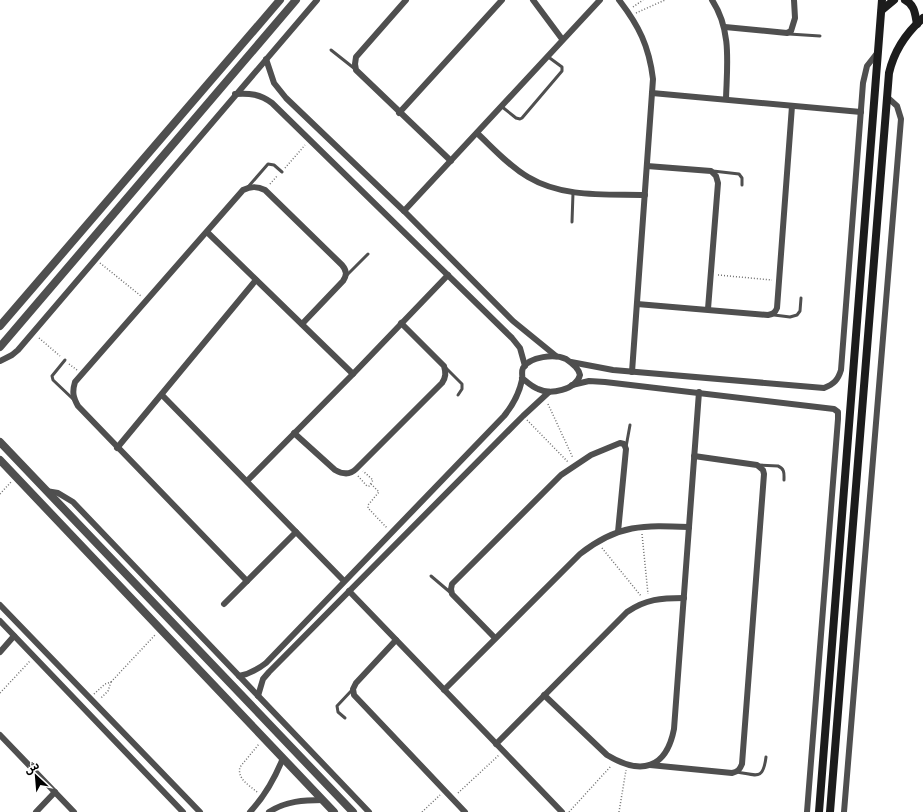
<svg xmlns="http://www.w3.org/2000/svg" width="923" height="812" viewBox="0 0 923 812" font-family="'Space Grotesk','Noto Sans Arabic',sans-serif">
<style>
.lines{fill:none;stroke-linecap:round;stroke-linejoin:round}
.path{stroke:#717171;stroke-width:1.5;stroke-dasharray:1 2;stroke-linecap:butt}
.service{stroke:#4f4f4f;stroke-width:3}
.minor{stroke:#4f4f4f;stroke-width:6}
.tertiary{stroke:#4f4f4f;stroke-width:8}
.secondary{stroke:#1c1c1c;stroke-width:8}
</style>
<rect width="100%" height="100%" fill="#fff"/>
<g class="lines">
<!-- path -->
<g class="path">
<polyline points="633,7 643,0"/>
<polyline points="636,13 665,0"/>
<polyline points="285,168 305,145"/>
<polyline points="270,184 278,175"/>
<polyline points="100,263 141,296"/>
<polyline points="718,275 772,280"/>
<polyline points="39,338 60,356"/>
<polyline points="69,364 77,370"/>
<polyline points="548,404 573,458"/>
<polyline points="527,420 568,462"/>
<polyline points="358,476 367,486 369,486 373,480 363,471"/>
<polyline points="371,484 379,492 368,505 368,508 387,528"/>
<polyline points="0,494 11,482"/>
<polyline points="642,534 648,594"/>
<polyline points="602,548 641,596"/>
<polyline points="111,682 155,635"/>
<polyline points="0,693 30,661"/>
<polyline points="94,694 105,684 111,682 108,691 101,698"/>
<path d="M257 792C249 785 237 779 240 767L259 744"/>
<polyline points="458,793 499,755"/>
<polyline points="422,812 440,795"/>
<polyline points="569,812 611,766"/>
<polyline points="619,812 626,770"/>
</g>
<!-- service -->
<g class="service">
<polyline points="789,34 820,36"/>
<polyline points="331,50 355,69"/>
<polyline points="501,106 516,118 520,119 522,118 562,71 562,67 547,56"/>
<polyline points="713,171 739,174 742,178 742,185"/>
<polyline points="248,187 268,164 274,165 282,172"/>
<polyline points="572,222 573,193"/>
<polyline points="346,276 368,254"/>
<polyline points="774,315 790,317 797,315 800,311 801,298"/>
<polyline points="65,360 52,376 53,380 73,399"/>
<polyline points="445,367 462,384 462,389 458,395"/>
<polyline points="626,447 630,425"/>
<path d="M759 465 778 466C785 469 784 474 784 480"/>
<polyline points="431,576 451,593"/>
<polyline points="345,718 338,712 337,706 352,690"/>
<path d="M737 772C757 775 763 781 766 757"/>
</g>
<!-- minor -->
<g class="minor">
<polyline points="406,0 356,57 355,64 356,70 451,161"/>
<polyline points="533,0 562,39"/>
<path d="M619 0C639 26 649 46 653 79L632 372"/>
<path d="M712 0C732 30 727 65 726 99"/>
<polyline points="725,27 787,33 791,31 795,18 794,0"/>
<polyline points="266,59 274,83 286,98 404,211 513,321 556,356"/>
<polyline points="652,93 861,112"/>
<path d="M235 94C250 93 260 94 272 103L512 338 520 348 525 366"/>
<polyline points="399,113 502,0"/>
<path d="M477 133C493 148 509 166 528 177 563 198 605 194 645 195"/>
<polyline points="647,166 711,171 716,176 718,183 708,309"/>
<polyline points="404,211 600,0"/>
<polyline points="207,232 353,374"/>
<path d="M637 304 768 315C773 314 775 313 777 308L792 106"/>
<polyline points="0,361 12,355 18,350 317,0"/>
<path d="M571 362 613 370 824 388C834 384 838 380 841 370L863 83 867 66 878 52"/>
<polyline points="572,385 589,381 605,382 834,409 838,412 838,419 807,812"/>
<polyline points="162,395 344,581"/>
<path d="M294 433 335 470C342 474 350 475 356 469L442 383C446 377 446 373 444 366L401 323"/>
<polyline points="117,448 256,280"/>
<polyline points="247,481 353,374 448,275"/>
<polyline points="46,491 58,493 73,502 369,812"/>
<path d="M247 581 78 406C73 397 72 392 75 382L243 190C251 186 257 186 265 190L342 265C347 271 347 275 343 281L302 324"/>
<polyline points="349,591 562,812"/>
<polyline points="224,604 296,532"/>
<polyline points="0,605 200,812"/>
<polyline points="0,621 183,812"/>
<polyline points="495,638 452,594 451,589 452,584 561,475 591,455 620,443 624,444 626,449 618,532"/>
<polyline points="396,640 356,683 353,689 354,695 465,812"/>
<polyline points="0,652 14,636"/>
<path d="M239 676C250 674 257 670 266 663L504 416C513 405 519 394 522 380 523 376 521 372 523 368 530 356 555 354 566 359 572 363 579 368 580 375 576 390 550 395 538 389 532 387 527 382 522 378"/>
<path d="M444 690 580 554C618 524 644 525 689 527"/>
<path d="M544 695 607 755C640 775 666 770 674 729L699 392"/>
<polyline points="258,696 263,679 269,672 523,416 549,392"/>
<polyline points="0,735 74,812"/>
<path d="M496 744 627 612C646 599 661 598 684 598"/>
<path d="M650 765 732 773C738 772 740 769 742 764L764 474 763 470 757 465 694 456"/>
<polyline points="36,812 55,792"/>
<path d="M250 812C265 796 275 778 283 758"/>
<path d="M269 812C286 801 304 800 323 800"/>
<polyline points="844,812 901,119 897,106 887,97"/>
</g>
<!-- tertiary -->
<g class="tertiary">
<polyline points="0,326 280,0"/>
<polyline points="0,347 296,0"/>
<polyline points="0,442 353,812"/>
<polyline points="0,460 334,812"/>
</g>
<!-- secondary -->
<g class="secondary">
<path d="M905 0C915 5 915 14 917 24"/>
<polyline points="882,10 894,0"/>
<polyline points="819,812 882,0"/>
<path d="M830 812 889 73C894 51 906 33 923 18"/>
</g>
</g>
<!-- north arrow -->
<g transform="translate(36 776) rotate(334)" stroke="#ffffff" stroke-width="3" paint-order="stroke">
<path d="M0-3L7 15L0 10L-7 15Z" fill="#000000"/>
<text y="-6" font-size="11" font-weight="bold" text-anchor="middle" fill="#000000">ش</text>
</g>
</svg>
